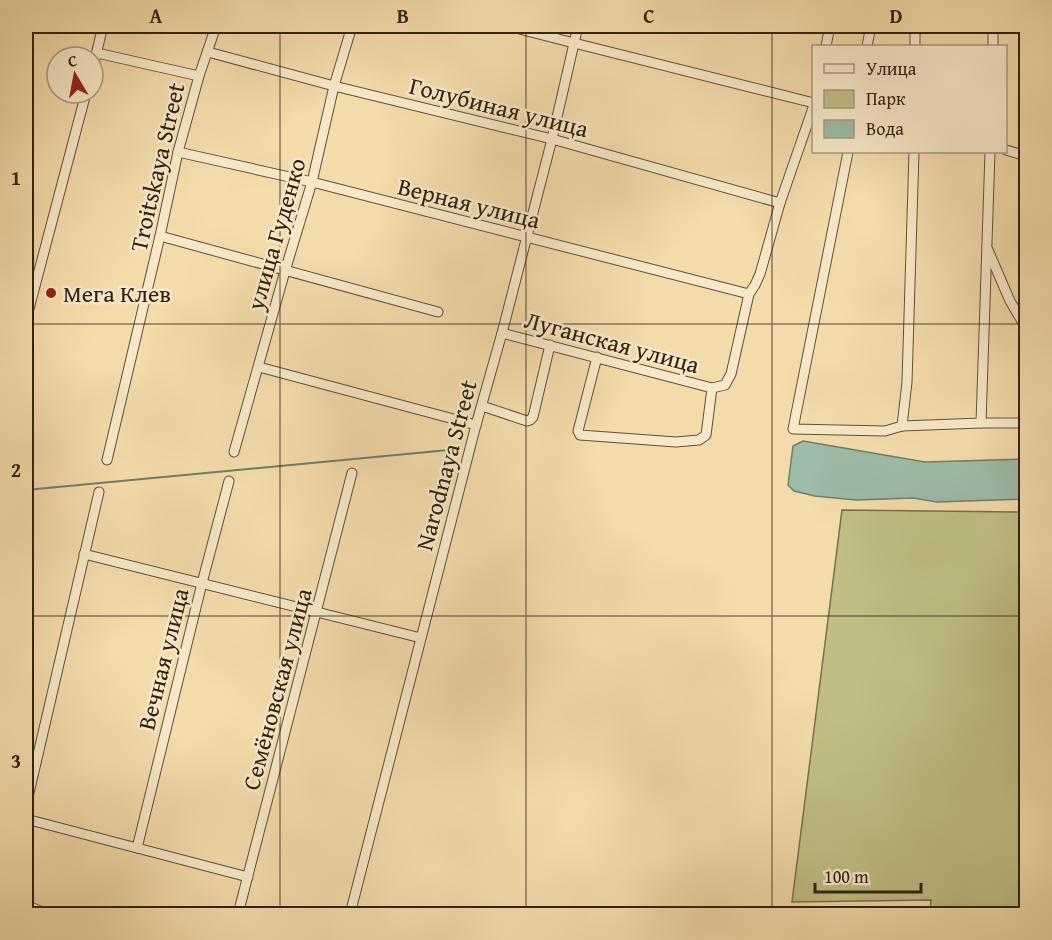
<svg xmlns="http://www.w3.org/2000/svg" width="1052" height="940" viewBox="0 0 1052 940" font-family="'Gentium Book Plus',serif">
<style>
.green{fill:#c0be86;stroke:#78704a;stroke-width:1.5}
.water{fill:#9cbba8;stroke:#717e6b;stroke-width:1.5}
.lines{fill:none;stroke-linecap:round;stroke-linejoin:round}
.stream{stroke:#717e6b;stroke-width:2}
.minor-casing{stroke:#625036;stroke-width:11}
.minor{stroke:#f8e8c9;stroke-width:9}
.grid{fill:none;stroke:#31220f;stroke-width:1.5;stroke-opacity:0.55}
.poi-dot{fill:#8f2418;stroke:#f8e8c9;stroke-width:2}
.labels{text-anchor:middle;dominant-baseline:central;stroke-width:5;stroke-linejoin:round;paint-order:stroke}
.street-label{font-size:24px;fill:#31220f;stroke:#f8e8c9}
.poi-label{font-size:24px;fill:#31220f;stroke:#f8e8c9;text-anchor:start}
.neatline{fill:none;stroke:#31220f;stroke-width:2}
.grid-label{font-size:20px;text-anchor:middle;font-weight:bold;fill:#31220f}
</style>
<rect width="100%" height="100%" fill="#f4dbac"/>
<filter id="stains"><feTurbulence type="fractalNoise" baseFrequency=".00333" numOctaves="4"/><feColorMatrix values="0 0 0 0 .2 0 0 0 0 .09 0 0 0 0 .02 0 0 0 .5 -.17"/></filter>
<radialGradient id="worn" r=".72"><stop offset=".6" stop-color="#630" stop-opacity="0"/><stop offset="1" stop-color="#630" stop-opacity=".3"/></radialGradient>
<!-- green -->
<polygon class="green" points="842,510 1026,512 1026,914 930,914 931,900 792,902"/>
<!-- water -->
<polygon class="water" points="803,441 925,462 1026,459 1026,499 937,502 913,498 856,500 815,496 794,491 788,485 793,446"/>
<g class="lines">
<!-- stream -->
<polyline class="stream" points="26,490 459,449"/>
<defs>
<g id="minor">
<polyline points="508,26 574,43 814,103"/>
<polyline points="915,26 915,46"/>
<polyline points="826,46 830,26"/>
<polyline points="867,46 871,26"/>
<polyline points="993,46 993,26"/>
<polyline points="208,52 334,86 552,139 780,203"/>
<polyline points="97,53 199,76"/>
<polyline points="93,67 103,26"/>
<polyline points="1006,150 1026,156"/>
<polyline points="178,152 312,182 749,294"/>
<polyline points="848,152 793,429 885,431 902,426 981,423 1026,423"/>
<polyline points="160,236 438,312"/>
<polyline points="988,250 1010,301 1026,328"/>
<polyline points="26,320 86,93"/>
<polyline points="502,333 712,388"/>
<polyline points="597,357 578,431 580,435 676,442 699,440 706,435 712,388 725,385 731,374 749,294 755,285 760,274 780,203 814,105"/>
<polyline points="259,367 476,425"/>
<polyline points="482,406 527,421 530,420 533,417 550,345"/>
<polyline points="981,423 990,152"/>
<polyline points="902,426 907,382 914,152"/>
<polyline points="234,452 285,271 312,182 334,86 352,26"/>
<polyline points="107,460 160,236 178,152 199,76 216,26"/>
<polyline points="84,554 421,638"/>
<polyline points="26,806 99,492"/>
<polyline points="26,819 248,877"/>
<polyline points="137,848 202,583 229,481"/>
<polyline points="26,905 47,914"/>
<polyline points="238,914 352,473"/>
<polyline points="350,914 476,425 502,333 552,139 578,26"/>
</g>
</defs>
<!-- minor casing -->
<use href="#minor" class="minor-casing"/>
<!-- minor -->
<use href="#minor" class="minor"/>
</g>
<!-- grid -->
<path class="grid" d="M280 26V914M526 26V914M772 26V914M26 324H1026M26 616H1026"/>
<!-- markers -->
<circle class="poi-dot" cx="51" cy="293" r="6"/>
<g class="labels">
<!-- street labels -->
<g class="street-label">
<text transform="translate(499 107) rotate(14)">Голубиная улица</text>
<text transform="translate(157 167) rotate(-77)">Troitskaya Street</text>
<text transform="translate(469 203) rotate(14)">Верная улица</text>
<text transform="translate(276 234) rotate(-74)">улица Гуденко</text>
<text transform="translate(612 342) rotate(15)">Луганская улица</text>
<text transform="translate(446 465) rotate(-75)">Narodnaya Street</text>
<text transform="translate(163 659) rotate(-76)">Вечная улица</text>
<text transform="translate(277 689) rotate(-75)">Семёновская улица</text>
</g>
<!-- poi labels -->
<g class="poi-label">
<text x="63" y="293">Мега Клев</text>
</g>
</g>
<!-- margin -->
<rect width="1052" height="940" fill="none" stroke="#f4dbac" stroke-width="66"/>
<!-- legend -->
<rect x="812" y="45" width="195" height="108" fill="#f8e8c9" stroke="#a8997f" stroke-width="1.5"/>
<rect x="824" y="64" width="30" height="9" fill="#f8e8c9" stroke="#a8997f" stroke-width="1.5"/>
<text x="866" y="75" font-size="18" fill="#31220f">Улица</text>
<rect x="824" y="90" width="30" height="18" fill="#c0be86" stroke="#a8997f" stroke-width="1.5"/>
<text x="866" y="105" font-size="18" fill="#31220f">Парк</text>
<rect x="824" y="120" width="30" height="18" fill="#9cbba8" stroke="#a8997f" stroke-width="1.5"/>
<text x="866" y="135" font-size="18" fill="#31220f">Вода</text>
<!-- north arrow -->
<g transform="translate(75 75) rotate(350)"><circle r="28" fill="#f8e8c9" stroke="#a8997f" stroke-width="1.5"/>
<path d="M0-4.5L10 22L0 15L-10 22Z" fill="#8f2418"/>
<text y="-9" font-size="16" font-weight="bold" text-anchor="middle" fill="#31220f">С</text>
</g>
<!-- scale -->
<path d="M815 883v9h106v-9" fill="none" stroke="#31220f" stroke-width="3"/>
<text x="824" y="883" font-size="18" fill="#31220f" stroke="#f8e8c9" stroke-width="4.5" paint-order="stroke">100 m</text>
<rect x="33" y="33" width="986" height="874" class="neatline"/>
<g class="grid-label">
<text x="156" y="23">A</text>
<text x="403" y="23">B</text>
<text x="649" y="23">C</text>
<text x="896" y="23">D</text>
<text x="16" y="185">1</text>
<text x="16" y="477">2</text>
<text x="16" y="768">3</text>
</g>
<rect width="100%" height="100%" filter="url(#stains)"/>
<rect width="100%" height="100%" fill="url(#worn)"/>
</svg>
